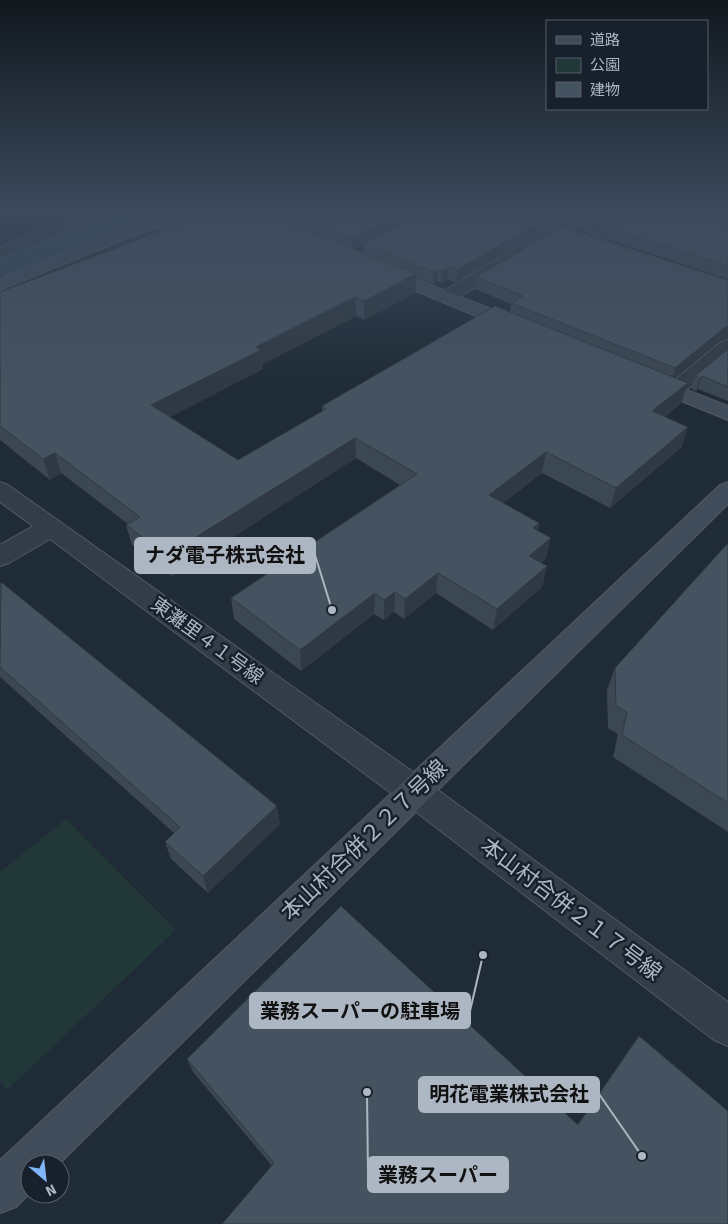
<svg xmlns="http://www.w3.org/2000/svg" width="728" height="1224" viewBox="0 0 728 1224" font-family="Signika,'Noto Sans JP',sans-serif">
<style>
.green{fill:#223838}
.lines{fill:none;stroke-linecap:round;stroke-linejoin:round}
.river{fill:#32485e;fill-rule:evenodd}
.lane-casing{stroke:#505a65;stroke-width:3}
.street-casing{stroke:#505a65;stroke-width:2}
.secondary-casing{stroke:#505a65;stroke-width:2}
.lane{fill:#333c47;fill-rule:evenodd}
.street{fill:#333c47;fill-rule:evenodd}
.secondary{fill:#414c5a;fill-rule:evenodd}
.wall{fill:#3b4753;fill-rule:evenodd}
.shaded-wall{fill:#303943}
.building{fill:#455260;stroke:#303943}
.labels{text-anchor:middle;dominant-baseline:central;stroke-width:5;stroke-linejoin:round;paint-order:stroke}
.street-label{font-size:19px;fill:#adb7c4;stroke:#18212b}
.near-street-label{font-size:22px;fill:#adb7c4;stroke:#18212b}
.leader{fill:none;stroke:#adb7c4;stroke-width:2}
.callout-dot{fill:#adb7c4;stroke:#18212b;stroke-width:2}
.callout{fill:#adb7c4;stroke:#adb7c4;stroke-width:2}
.callout-label{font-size:20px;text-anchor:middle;font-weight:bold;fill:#111}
</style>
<rect width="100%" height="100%" fill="#1f2b36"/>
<!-- green -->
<polygon class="green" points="66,819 176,930 7,1090 0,1081 0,872"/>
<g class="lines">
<!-- river -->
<polygon class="river" points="100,212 157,212 151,221 16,273 0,277 0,249"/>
<defs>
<g id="lane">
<polygon points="292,212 312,212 307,215 255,224 250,221 255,218"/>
<polygon points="480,212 492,212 556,234 551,237 548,236 481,214"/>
<polygon points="624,217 627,218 627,222 594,243 591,244 586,241"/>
</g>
<g id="street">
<polygon points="92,212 113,212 110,215 0,258 0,247"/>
<polygon points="577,212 596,212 593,215 452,301 446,302 440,301 437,297 440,293"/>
<polygon points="728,340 728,356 680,395 673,397 666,395 663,391 666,387 721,342"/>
<polygon points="0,482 8,485 427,782 728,1002 728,1046 714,1040 403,802 50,539 9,563 0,566 0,545 33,526 0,502"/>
</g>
<g id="secondary">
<polygon points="160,212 173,212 175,214 172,218 224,216 230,218 232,221 230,224 224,226 153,228 0,290 0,279 145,220"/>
<polygon points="381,265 526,323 528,327 526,331 519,333 512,331 375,274 372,270 375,266"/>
<polygon points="649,375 728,406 728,420 642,385 639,381 642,377"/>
<polygon points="728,482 728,504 59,1164 30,1164 30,1193 16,1207 0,1213 0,1160 720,485"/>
</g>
</defs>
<!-- lane casing -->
<use href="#lane" class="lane-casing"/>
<!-- street casing -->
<use href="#street" class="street-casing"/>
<!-- secondary casing -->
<use href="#secondary" class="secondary-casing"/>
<!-- lane -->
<use href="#lane" class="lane"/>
<!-- street -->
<use href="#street" class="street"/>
<!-- secondary -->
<use href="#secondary" class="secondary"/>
</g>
<!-- wall -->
<g class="wall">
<path d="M246 212H574L546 228 537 226 536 234 456 282 448 279 441 283 437 281 433 284 416 277 415 293 364 320 356 316 263 364V369L170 417 238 460 322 411V406L510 312 511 304 475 289 476 277 728 280V339L720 341 674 378 681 403 665 417 682 447 610 508 542 473 503 503 539 523 538 531 546 558 541 563 547 566 542 587 493 630 436 593 404 619 394 612 384 620 374 614 301 671 234 619 231 598 400 485 356 458 172 576 132 545 126 525 128 524 61 473 50 480 0 440V292ZM280 212V220L265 214ZM363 244V253L354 249Z"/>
<polygon points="629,212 593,234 575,228 577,217"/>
<polygon points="728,212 728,279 605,238 607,227"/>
<polygon points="728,349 728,401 698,389 696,391 691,389 695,376"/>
<polygon points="728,543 728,832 613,757 618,734 608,728 607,690 615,668"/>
<polygon points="0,583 280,824 208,893 171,859 165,842 174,833 0,677"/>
<polygon points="639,1036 728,1111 272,1166 193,1072 187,1059 577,1125"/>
</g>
<!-- shaded-wall -->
<g class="shaded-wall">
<polygon points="246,212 280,212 247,217"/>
<polygon points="404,212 424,212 351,251 351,239"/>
<polygon points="557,212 574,212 546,228 547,217"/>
<polygon points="614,212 629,212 593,234 595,223"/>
<polygon points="538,223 536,234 456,282 457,270"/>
<polygon points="449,267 448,279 441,283 442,271"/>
<polygon points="438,270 437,281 433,284 433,272"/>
<polygon points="416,274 415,293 364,320 364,301"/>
<polygon points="355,297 356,316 263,364 263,369 155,425 151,405 256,347"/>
<polygon points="728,327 728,339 720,341 671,381 675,368 724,328"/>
<polygon points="702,376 698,389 696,391 700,378"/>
<polygon points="688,383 681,403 647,431 652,411"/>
<polygon points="688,427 682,447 610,508 616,488"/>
<polygon points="355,438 356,458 172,576 167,555"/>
<polygon points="546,452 542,473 486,516 489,495"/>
<polygon points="55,453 61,473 50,480 43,459"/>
<polygon points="539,523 535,543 533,528"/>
<polygon points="551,538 546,558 525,577 529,556"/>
<polygon points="547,566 542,587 493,630 497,609"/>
<polygon points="438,573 436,593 404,619 405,599"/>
<polygon points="395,592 394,612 384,620 384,600"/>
<polygon points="375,593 374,614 301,671 300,650"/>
<polygon points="277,806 280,824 208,893 203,876"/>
</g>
<!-- building -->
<g class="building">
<polygon points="213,212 240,212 266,214 416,274 364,301 355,297 256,347 261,350 151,405 238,460 326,409 322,406 495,306 688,383 652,411 688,427 616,488 546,452 489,495 539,523 533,528 551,538 529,556 547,566 497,609 438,573 405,599 395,592 384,600 375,593 300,650 231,598 417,474 355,438 167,555 126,525 140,517 55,453 43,459 0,426 0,292"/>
<polygon points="282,212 404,212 351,239"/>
<polygon points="424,212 503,212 538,223 457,270 449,267 442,271 438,270 433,272 363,244"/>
<polygon points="531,212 557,212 547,217"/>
<polygon points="585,212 614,212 595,223 577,217"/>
<polygon points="632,212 728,212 728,266 607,227"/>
<polygon points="562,227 728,280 728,327 724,328 675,368 511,303 523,296 476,277"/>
<polygon points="728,349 728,387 702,376 700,378 695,376"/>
<polygon points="728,543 728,803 622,735 627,712 616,706 615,668"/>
<polygon points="1,582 277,806 203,876 165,842 180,827 0,667"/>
<polygon points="341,906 578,1125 639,1036 728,1111 728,1224 222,1224 274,1163 187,1059"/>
</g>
<!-- sky -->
<linearGradient id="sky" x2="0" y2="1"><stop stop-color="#11181e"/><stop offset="0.55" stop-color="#3c4a5d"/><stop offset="1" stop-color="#3c4a5d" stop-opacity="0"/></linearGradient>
<rect width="728" height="383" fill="url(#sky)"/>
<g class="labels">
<!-- street labels -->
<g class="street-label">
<text transform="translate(207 641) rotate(36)">東灘里４１号線</text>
</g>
<!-- near-street labels -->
<g class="near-street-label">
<text transform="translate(364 840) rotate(-44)">本山村合併２２７号線</text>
<text transform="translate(571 909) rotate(37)">本山村合併２１７号線</text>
</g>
</g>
<!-- callouts -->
<path class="leader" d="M332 610L315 555M483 955L470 1011M642 1156L599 1094M367 1092L368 1175"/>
<g class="callout-dot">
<circle cx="332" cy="610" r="5"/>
<circle cx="483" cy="955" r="5"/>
<circle cx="642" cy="1156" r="5"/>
<circle cx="367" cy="1092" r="5"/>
</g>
<g class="callout">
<rect x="135" y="538" width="180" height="35" rx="5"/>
<rect x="250" y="993" width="220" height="35" rx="5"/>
<rect x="419" y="1077" width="180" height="35" rx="5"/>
<rect x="368" y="1157" width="140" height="35" rx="5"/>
</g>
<g class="callout-label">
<text x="225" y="562">ナダ電子株式会社</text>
<text x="360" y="1018">業務スーパーの駐車場</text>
<text x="509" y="1101">明花電業株式会社</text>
<text x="438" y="1182">業務スーパー</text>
</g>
<!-- legend -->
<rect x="546" y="20" width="162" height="90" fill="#18212b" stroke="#545d68"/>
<rect x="556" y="36" width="25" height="8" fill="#414c5a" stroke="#545d68"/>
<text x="590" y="45" font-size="15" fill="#adb7c4">道路</text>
<rect x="556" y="58" width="25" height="15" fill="#223838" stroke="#545d68"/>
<text x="590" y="70" font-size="15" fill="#adb7c4">公園</text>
<rect x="556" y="82" width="25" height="15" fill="#455260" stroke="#545d68"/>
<text x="590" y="95" font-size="15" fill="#adb7c4">建物</text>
<!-- north arrow -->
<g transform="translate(45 1179) rotate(152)"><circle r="24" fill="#18212b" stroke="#545d68"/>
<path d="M0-4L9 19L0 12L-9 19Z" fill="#7eb6f7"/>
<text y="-8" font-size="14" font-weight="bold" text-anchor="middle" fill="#adb7c4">N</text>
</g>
</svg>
